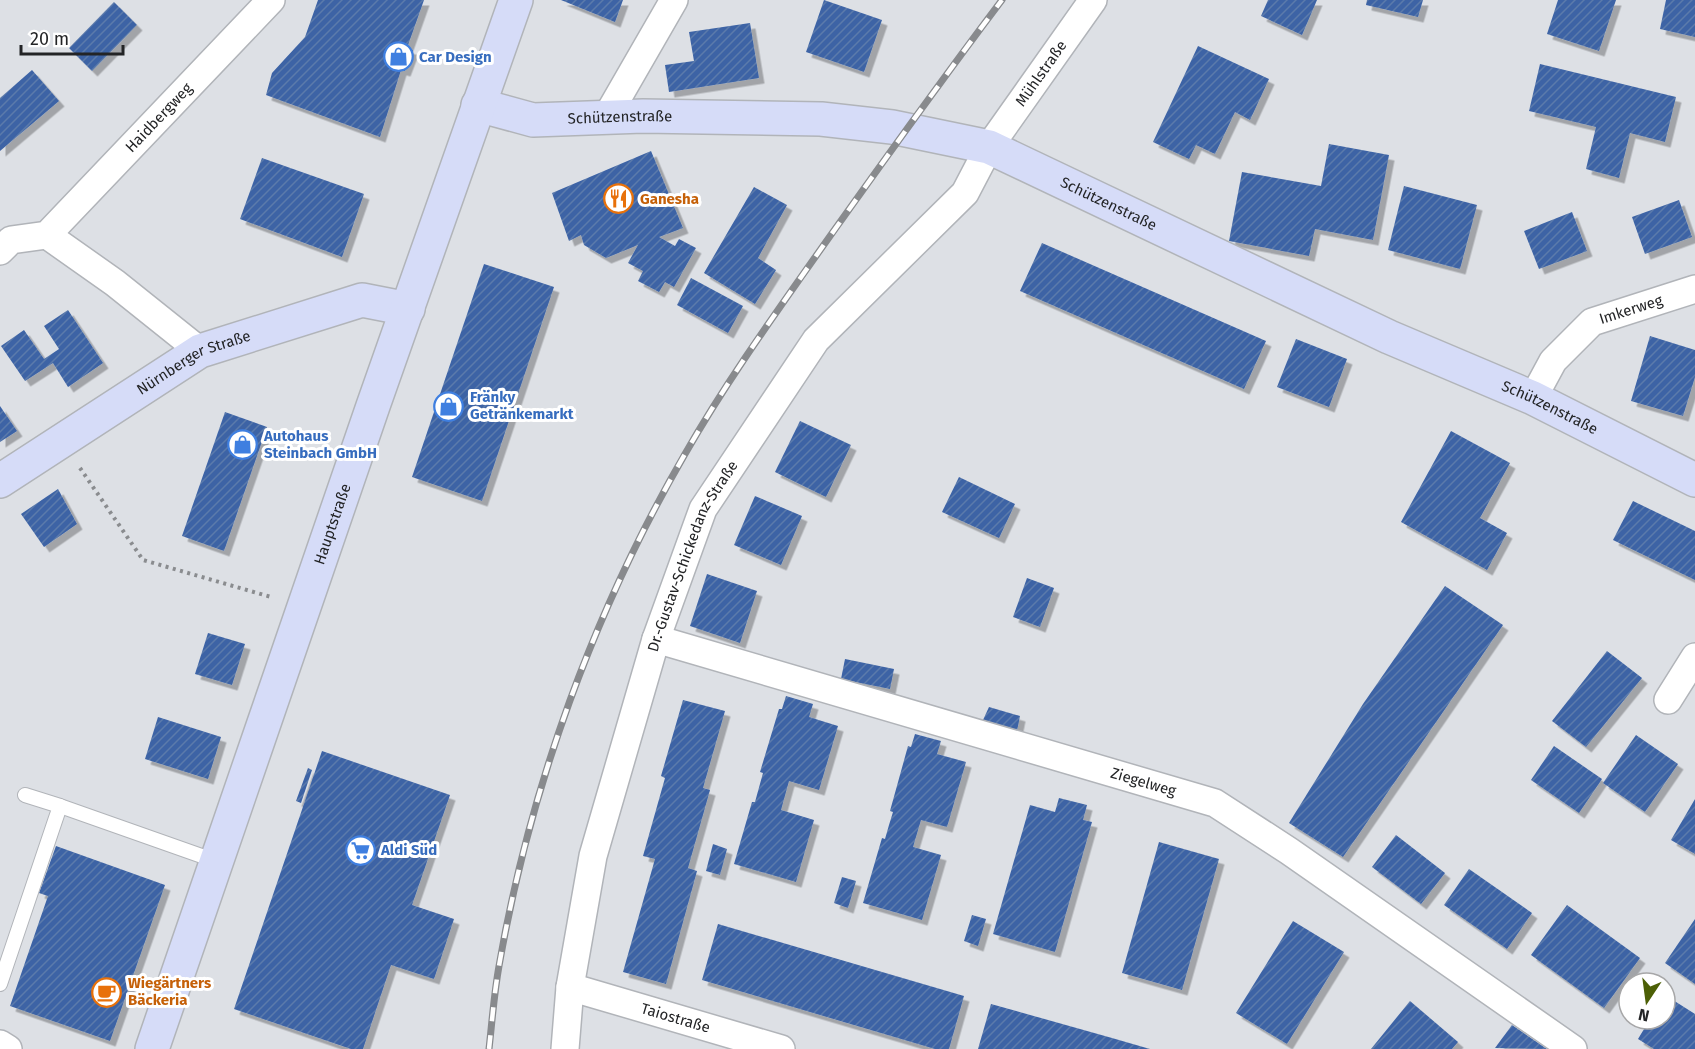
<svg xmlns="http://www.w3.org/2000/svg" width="1695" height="1049" viewBox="0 0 1695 1049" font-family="'Fira Sans',sans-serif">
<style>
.building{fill:url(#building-hatch);filter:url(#shadow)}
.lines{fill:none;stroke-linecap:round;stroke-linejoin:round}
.lane-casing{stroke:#b1b4b9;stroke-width:16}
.street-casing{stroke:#b1b4b9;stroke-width:30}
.secondary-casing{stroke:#b1b4b9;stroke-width:36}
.path{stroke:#8a8c8f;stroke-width:4;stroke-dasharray:3 4.5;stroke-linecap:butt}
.lane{stroke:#fff;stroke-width:14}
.street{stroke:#fff;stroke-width:27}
.secondary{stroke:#d6dcf8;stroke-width:33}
.rail-casing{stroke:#888a8d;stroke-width:7}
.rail{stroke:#fff;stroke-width:4.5;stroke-dasharray:14;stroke-linecap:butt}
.labels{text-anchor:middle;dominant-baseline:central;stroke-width:6;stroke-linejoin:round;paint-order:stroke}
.shop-label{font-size:15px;font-weight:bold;fill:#366cbe;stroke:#fff;text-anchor:start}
.street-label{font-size:15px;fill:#232426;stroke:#fff}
.food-label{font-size:15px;font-weight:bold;fill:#c56008;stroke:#fff;text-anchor:start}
</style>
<defs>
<pattern id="building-hatch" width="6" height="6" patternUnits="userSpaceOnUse" patternTransform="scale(1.5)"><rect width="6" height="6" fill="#3c63a5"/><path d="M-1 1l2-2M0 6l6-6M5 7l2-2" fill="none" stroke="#5c7aab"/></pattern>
<filter id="shadow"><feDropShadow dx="5.5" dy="5.5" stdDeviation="0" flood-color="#0004"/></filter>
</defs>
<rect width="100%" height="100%" fill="#dde0e5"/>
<!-- building -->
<g class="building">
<polygon points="318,0 424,0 407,48 413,50 405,71 401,70 380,137 266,95 272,73 305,37"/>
<polygon points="561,0 623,0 615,22"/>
<polygon points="824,0 882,20 864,72 806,52"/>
<polygon points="1268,0 1317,0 1302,35 1261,16"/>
<polygon points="1367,0 1423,0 1418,17 1366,5"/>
<polygon points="1558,0 1616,0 1599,51 1547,34"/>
<polygon points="1666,0 1695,0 1695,37 1660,29"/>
<polygon points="114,2 137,25 92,71 69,48"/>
<polygon points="750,23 759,78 669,92 665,65 694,61 689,32"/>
<polygon points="1198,46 1269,79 1250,120 1235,112 1215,154 1196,145 1189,159 1153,142"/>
<polygon points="1540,64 1676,97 1665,142 1630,133 1619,178 1586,169 1596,127 1529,111"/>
<polygon points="32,70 59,101 0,151 0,98"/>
<polygon points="1329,144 1389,155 1373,240 1315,229 1309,256 1229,241 1242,172 1321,186"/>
<polygon points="651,151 683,228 659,237 675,246 679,239 696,248 674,287 665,282 659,292 638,281 643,271 628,263 638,245 606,258 584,245 581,235 569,241 552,193"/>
<polygon points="262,158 364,194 342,257 240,219"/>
<polygon points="1404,186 1477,205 1460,269 1388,250"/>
<polygon points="754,187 787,205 758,258 776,270 755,304 704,273"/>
<polygon points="1679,200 1692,237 1645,254 1632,217"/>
<polygon points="1572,212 1587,251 1539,269 1524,231"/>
<polygon points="1042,243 1266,341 1244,389 1020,291"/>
<polygon points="484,264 554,287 482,501 412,477"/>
<polygon points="691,278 743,306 728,333 677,305"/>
<polygon points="68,310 103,363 68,387 53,363 25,381 1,346 24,330 44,359 59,349 44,326"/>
<polygon points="1650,336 1695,350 1695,377 1683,416 1631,401"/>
<polygon points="1296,339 1347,359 1329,407 1277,387"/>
<polygon points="0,406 17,431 0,442"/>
<polygon points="225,412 267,427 224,551 182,536"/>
<polygon points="800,421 851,445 826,497 775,472"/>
<polygon points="1451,431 1510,463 1480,518 1507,533 1487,570 1401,522"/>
<polygon points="959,477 1015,504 999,538 942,512"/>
<polygon points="58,489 77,524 44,547 21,514"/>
<polygon points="755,496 802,516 781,565 734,545"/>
<polygon points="1633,501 1695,531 1695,580 1613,540"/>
<polygon points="707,574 757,591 740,643 690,626"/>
<polygon points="1027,578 1054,588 1040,627 1013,617"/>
<polygon points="1445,586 1503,625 1343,857 1289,823 1363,704"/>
<polygon points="208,633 245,644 232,685 195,674"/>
<polygon points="1607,651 1642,678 1586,747 1552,721"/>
<polygon points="845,659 894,669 890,689 841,679"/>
<polygon points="786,696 813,704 809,717 838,726 819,790 789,781 781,810 814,820 796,882 734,864 752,802 755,802 763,773 760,772 779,709 782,709"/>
<polygon points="683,700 725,711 703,788 710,790 688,868 697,871 666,984 623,972 655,859 643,856 665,778 661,776"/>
<polygon points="989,707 1020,716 1017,731 983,720"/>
<polygon points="158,717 221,737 208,779 145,759"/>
<polygon points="915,734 941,741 937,754 966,762 947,827 921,820 913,847 941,855 922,920 863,903 882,838 885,839 889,825 893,812 890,811 908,746 911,747"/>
<polygon points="1636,735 1678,764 1645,812 1603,783"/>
<polygon points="1554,746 1602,779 1579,813 1531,780"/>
<polygon points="322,751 450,795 412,905 454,919 434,979 391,965 363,1049 351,1049 234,1009"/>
<polygon points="308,768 312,770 301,803 296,801"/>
<polygon points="1059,798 1087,805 1083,820 1092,822 1055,952 993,934 1030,805 1055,812"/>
<polygon points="1695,799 1695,854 1671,840"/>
<polygon points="1396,835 1445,873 1421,904 1372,867"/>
<polygon points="1159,842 1219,859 1182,990 1122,973"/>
<polygon points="713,844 727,849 720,875 706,871"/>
<polygon points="56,846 165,885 110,1041 10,1006 48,896 39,893"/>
<polygon points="1469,869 1532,913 1507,949 1444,905"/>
<polygon points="842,877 856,881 848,908 834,903"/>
<polygon points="1567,905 1640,958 1604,1008 1531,955"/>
<polygon points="972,915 986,919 978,946 964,941"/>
<polygon points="1695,919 1695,984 1665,963"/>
<polygon points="1293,921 1344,952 1287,1044 1236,1013"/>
<polygon points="718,924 964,996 949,1049 935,1049 702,980"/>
<polygon points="1665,995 1695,1014 1695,1049 1654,1049 1638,1039 1650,1019 1665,1019"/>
<polygon points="1410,1001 1458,1042 1452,1049 1371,1049"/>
<polygon points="991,1004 1112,1038 1150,1049 978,1049"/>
<polygon points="1512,1025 1547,1049 1495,1048"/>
</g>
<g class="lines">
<defs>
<g id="lane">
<polyline points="60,806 216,861"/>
<polyline points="0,984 60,806 25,795"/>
</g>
<g id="street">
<polyline points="606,118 674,0"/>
<polyline points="47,235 115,283 200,351"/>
<path id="s1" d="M0 251 11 240 47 235 271 0"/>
<path id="s2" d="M1533 398 1553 361 1592 322 1695 289"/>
<path id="s3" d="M656 639 1215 803 1289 851 1573 1049"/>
<polyline points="1668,700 1695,657"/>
<path id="s4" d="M570 987 781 1049"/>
<polyline points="0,1044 8,1049"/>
<path id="s5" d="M565 1049 570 987 593 856 656 639 703 509 816 340 965 193 989 147 1093 0"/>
</g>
<g id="secondary">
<path id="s6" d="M478 105 533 120 643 116 821 119 892 127 989 147 1389 337 1533 398 1695 480"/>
<path id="s7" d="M0 481 200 351 362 300 408 309"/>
<path id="s8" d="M152 1049 373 406 516 0"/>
</g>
</defs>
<!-- lane casing -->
<use href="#lane" class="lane-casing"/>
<!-- street casing -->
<use href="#street" class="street-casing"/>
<!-- secondary casing -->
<use href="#secondary" class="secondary-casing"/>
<!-- path -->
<polyline class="path" points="80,468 143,560 271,597"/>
<!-- lane -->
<use href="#lane" class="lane"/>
<!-- street -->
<use href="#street" class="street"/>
<!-- secondary -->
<use href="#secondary" class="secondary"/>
<defs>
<path id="rail" d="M489 1049C492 1022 494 994 499 966 530 787 594 611 685 454 726 382 775 314 823 246 882 163 941 81 1002 0"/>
</defs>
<!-- rail casing -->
<use href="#rail" class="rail-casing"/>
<!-- rail -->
<use href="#rail" class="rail"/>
</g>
<!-- icons -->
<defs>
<symbol id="shop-ring" viewBox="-11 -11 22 22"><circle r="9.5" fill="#fff" stroke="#3f7fe0" stroke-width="1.5"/><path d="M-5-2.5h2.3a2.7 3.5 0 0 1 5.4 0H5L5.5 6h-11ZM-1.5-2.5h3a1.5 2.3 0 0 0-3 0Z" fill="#3f7fe0"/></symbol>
<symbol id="restaurant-ring" viewBox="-11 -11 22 22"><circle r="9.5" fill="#fff" stroke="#e8710a" stroke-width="1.5"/><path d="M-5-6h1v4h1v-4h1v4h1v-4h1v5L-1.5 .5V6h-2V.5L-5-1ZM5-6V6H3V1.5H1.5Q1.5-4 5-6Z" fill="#e8710a"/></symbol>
<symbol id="supermarket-ring" viewBox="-11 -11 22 22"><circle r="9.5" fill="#fff" stroke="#3f7fe0" stroke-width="1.5"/><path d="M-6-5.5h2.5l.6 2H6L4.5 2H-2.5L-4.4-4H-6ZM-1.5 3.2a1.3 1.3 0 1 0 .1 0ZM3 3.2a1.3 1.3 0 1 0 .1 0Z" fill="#3f7fe0"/></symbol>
<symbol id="cafe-ring" viewBox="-11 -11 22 22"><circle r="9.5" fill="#fff" stroke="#e8710a" stroke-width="1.5"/><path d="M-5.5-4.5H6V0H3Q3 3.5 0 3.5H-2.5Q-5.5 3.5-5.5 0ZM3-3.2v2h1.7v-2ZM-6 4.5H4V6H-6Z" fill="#e8710a"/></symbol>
</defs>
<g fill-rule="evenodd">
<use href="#shop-ring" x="382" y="40" width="33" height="33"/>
<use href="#restaurant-ring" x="602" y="182" width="33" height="33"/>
<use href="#shop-ring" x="432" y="390" width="33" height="33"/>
<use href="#shop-ring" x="226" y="428" width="33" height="33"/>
<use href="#supermarket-ring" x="344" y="834" width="33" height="33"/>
<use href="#cafe-ring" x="90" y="976" width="33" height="33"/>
</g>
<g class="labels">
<!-- shop labels -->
<g class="shop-label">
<text x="419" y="57">Car Design</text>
<text x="470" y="397">Fränky<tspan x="470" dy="17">Getränkemarkt</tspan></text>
<text x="264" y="436">Autohaus<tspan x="264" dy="17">Steinbach GmbH</tspan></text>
<text x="381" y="850">Aldi Süd</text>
</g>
<!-- street labels -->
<g class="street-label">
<text stroke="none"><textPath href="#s5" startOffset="1114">Mühlstraße</textPath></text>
<text stroke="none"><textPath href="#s1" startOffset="214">Haidbergweg</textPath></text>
<text stroke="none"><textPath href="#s6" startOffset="144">Schützenstraße</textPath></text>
<text stroke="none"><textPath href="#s6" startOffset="648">Schützenstraße</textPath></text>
<text stroke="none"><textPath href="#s2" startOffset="138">Imkerweg</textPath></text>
<text stroke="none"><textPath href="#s7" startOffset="228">Nürnberger Straße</textPath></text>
<text stroke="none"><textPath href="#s6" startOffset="1134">Schützenstraße</textPath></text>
<text stroke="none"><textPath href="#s8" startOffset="555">Hauptstraße</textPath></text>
<text stroke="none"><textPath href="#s5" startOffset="512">Dr.-Gustav-Schickedanz-Straße</textPath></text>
<text stroke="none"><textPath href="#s3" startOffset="508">Ziegelweg</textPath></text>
<text stroke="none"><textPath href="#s4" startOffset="110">Taiostraße</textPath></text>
</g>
<!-- food labels -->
<g class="food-label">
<text x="640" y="199">Ganesha</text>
<text x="128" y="983">Wiegärtners<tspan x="128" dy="17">Bäckeria</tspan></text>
</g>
</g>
<!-- north arrow -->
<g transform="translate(1647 1001) rotate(193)"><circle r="28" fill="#ffffff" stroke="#a7a7a8" stroke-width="1.5"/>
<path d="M0-4.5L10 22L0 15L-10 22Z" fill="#4c5f06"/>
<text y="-9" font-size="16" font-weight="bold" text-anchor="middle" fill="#232426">N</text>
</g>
<!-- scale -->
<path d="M21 45v9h102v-9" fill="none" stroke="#232426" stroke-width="3"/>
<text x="30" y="45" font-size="18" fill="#232426" stroke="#ffffff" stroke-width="4.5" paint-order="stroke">20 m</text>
</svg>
